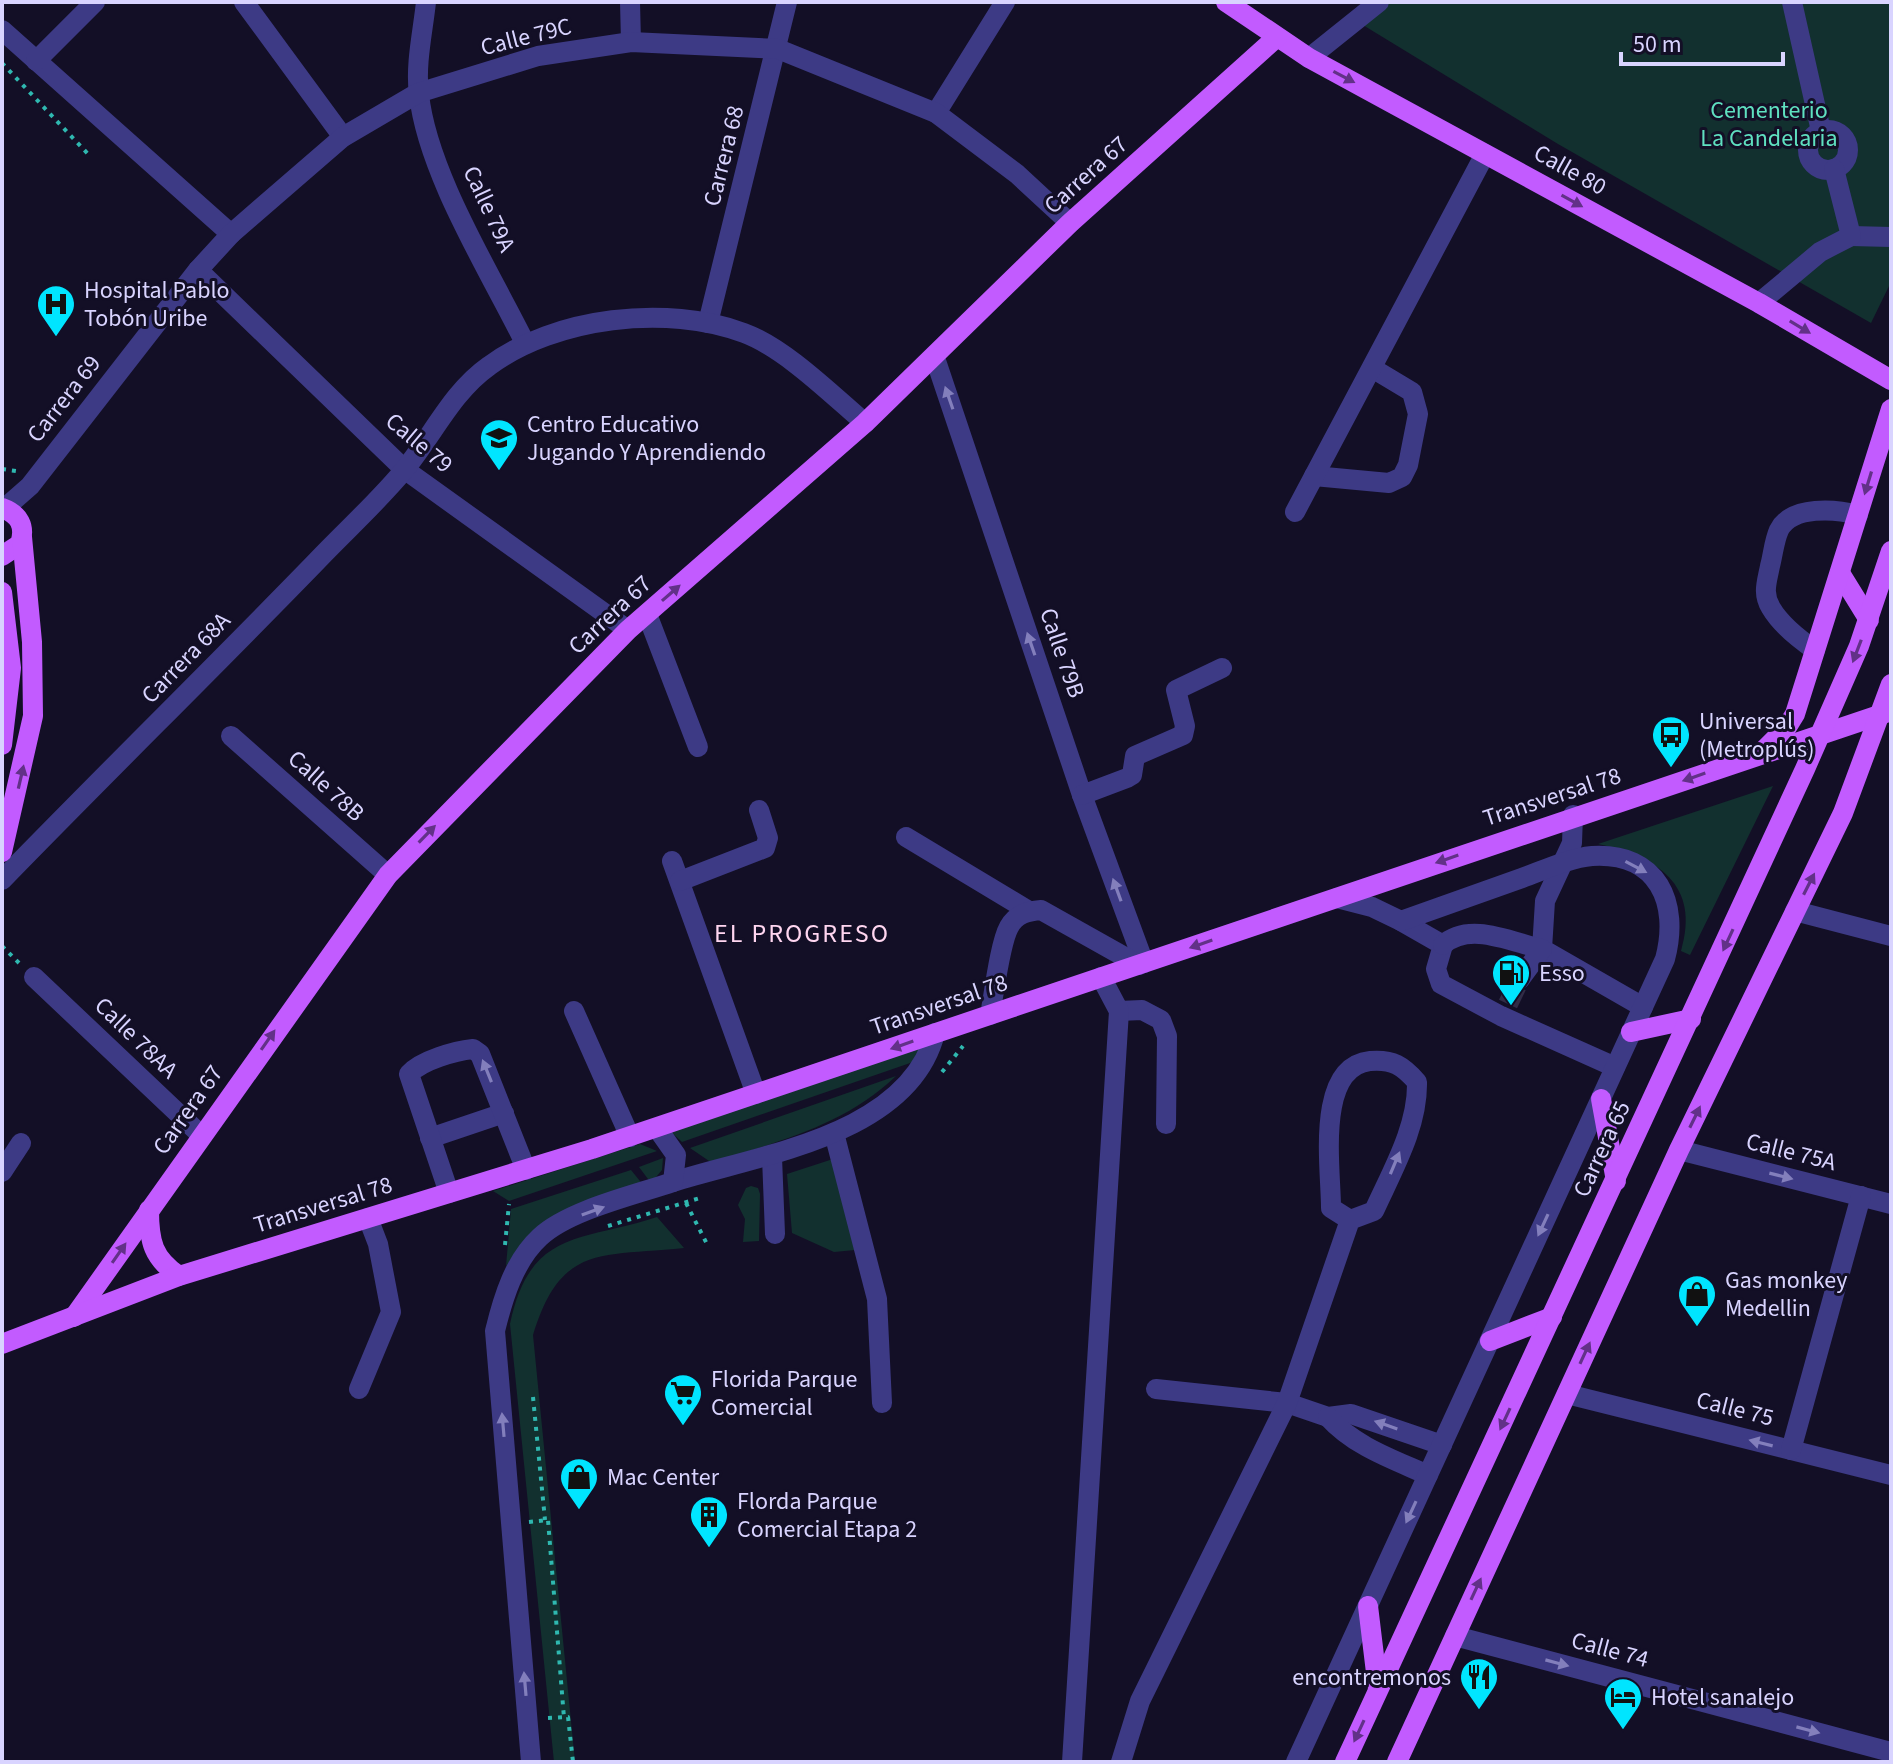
<svg xmlns="http://www.w3.org/2000/svg" width="1893" height="1764" viewBox="0 0 1893 1764" font-family="'Source Sans 3',sans-serif">
<style>
.green{fill:#12302f}
.lines{fill:none;stroke-linecap:round;stroke-linejoin:round}
.minor-tunnel{stroke:#312d47;stroke-width:20;stroke-dasharray:20 10;stroke-linecap:butt}
.path{stroke:#2fb8b0;stroke-width:4;stroke-dasharray:4 6;stroke-linecap:butt}
.minor{stroke:#3d3a85;stroke-width:20}
.major{stroke:#c25bff;stroke-width:20}
.oneway{fill:#623188}
.oneway2{fill:#837fbc}
.labels{text-anchor:middle;dominant-baseline:central;stroke-width:6;stroke-linejoin:round;paint-order:stroke}
.street-label{font-size:24px;fill:#d9d4ff;stroke:#130f26}
.park-label{font-size:24px;fill:#5fe0c0;stroke:#130f26}
.poi-label{font-size:24px;fill:#d9d4ff;stroke:#130f26;text-anchor:start}
.neighbourhood-label{font-size:26px;letter-spacing:2px;fill:#ffd6f0;stroke:#130f26}
</style>
<rect width="100%" height="100%" fill="#130f26"/>
<!-- green -->
<g class="green">
<polygon points="1375,2 1891,2 1891,282 1871,323 1558,144 1358,22"/>
<path d="M1773 786 1690 955 1681 951C1701 884 1657 857 1598 844Z"/>
<polygon points="921,1046 913,1062 682,1142 671,1132"/>
<path d="M896 1076C844 1126 778 1141 712 1163L690 1148Z"/>
<polygon points="640,1144 657,1151 509,1201 493,1191"/>
<polygon points="663,1158 662,1170 651,1183 639,1167"/>
<polygon points="833,1159 855,1250 834,1252 792,1233 787,1174"/>
<polygon points="631,1170 644,1186 517,1251 506,1266 511,1209"/>
<polygon points="751,1186 758,1188 760,1194 759,1241 743,1242 745,1219 738,1205 746,1188"/>
<path d="M657 1217 684 1248C601 1257 561 1243 533 1335L575 1762H554L510 1324C530 1228 582 1242 657 1217Z"/>
</g>
<g class="lines">
<!-- minor-tunnel -->
<polyline class="minor-tunnel" points="1508,1004 1520,979"/>
<!-- path -->
<g class="path">
<polyline points="2,63 88,154"/>
<polyline points="2,469 16,471"/>
<polyline points="2,946 20,964"/>
<polyline points="942,1072 963,1046"/>
<polyline points="686,1203 708,1246"/>
<polyline points="608,1226 703,1197"/>
<polyline points="505,1245 509,1204"/>
<polyline points="533,1397 545,1520"/>
<polyline points="529,1522 548,1520 564,1718"/>
<polyline points="548,1718 568,1717 573,1762"/>
</g>
<!-- minor -->
<g class="minor">
<polyline points="244,2 343,137"/>
<path d="M426 2C423 31 415 65 419 94 427 172 490 272 525 343"/>
<polyline points="630,2 631,42"/>
<polyline points="1792,2 1821,131"/>
<polyline points="2,30 231,234"/>
<polyline points="1309,58 1379,2"/>
<polyline points="36,61 95,2"/>
<polyline points="936,113 1005,2"/>
<circle cx="1828" cy="150" r="20"/>
<polyline points="1851,236 1891,237"/>
<polyline points="198,270 404,469 628,630"/>
<polyline points="1759,303 1820,252 1851,236 1834,169"/>
<polyline points="708,323 787,2"/>
<polyline points="935,358 1082,795 1144,963"/>
<polyline points="1314,476 1389,483 1402,477 1408,465 1418,414 1412,392 1372,368"/>
<polyline points="5,508 30,486 198,270 231,234 343,137 418,93 538,56 631,42 778,49 936,113 1017,174 1070,223"/>
<polyline points="1295,512 1485,154"/>
<polyline points="647,614 698,747"/>
<path d="M1815 650C1799 639 1781 625 1771 608 1762 593 1767 582 1770 566 1773 555 1774 541 1779 530 1792 505 1836 509 1858 515"/>
<polyline points="231,736 388,875"/>
<polyline points="1082,795 1127,778 1132,775 1135,756 1183,735 1185,726 1176,690 1222,668"/>
<polyline points="1573,815 1572,843 1545,901 1542,949 1643,1007"/>
<polyline points="906,837 1029,911"/>
<polyline points="672,861 756,1094"/>
<path d="M2 880C105 774 210 671 313 565 343 533 377 503 405 469 433 435 452 392 489 366 555 317 667 304 744 333 785 348 832 395 865 423"/>
<polyline points="680,881 765,848 768,838 759,810"/>
<polyline points="1795,911 1891,936"/>
<polyline points="1401,921 1443,945 1436,969 1441,984 1501,1016 1615,1067"/>
<path d="M1443 945C1469 921 1511 942 1542 949L1520 979"/>
<polyline points="34,977 202,1136"/>
<polyline points="574,1011 630,1137"/>
<polyline points="1119,1011 1142,1010 1161,1020 1167,1036 1166,1124"/>
<path d="M990 1015C994 994 1000 943 1009 927 1016 914 1028 911 1041 910L1139 965"/>
<polyline points="834,1133 877,1299 882,1403"/>
<polyline points="430,1138 504,1113"/>
<polyline points="1679,1150 1891,1204"/>
<polyline points="772,1157 775,1234"/>
<polyline points="2,1172 21,1143"/>
<path d="M673 1182C757 1155 909 1136 935 1033"/>
<path d="M449 1193 409 1074C422 1060 455 1051 473 1049L480 1054 526 1170"/>
<polyline points="359,1389 391,1312 378,1244 368,1218"/>
<polyline points="1156,1389 1287,1403 1328,1417 1351,1414 1442,1445"/>
<polyline points="1567,1394 1891,1475"/>
<path d="M1328 1417C1354 1446 1392 1459 1428 1475"/>
<polyline points="1791,1450 1861,1196"/>
<polyline points="1455,1636 1891,1752"/>
<path d="M531 1762 495 1331C503 1298 514 1261 540 1237 569 1210 635 1195 673 1182L676 1155 657 1128"/>
<polyline points="1072,1762 1119,1011 1101,977"/>
<path d="M1121 1762 1140 1701 1287 1403 1350 1220 1374 1211C1392 1171 1418 1127 1417 1082 1403 1066 1393 1059 1370 1061 1315 1067 1331 1168 1331 1208L1350 1220"/>
<path d="M1296 1762 1665 959C1680 903 1658 852 1592 856 1569 858 1544 870 1522 878 1482 892 1441 907 1401 921L1372 907 1337 898"/>
</g>
<!-- major -->
<g class="major">
<polyline points="1226,2 1309,58 1759,303 1891,380"/>
<path d="M2 508C19 514 26 526 20 544L2 556"/>
<polyline points="1840,573 1869,620"/>
<polyline points="2,592 11,668 2,745"/>
<polyline points="1764,750 1787,727 1795,714 1891,409"/>
<polyline points="2,852 33,716 32,642 22,537"/>
<polyline points="1631,1032 1691,1019"/>
<polyline points="1601,1099 1616,1181"/>
<path d="M149 1210C149 1242 153 1258 179 1276"/>
<polyline points="74,1317 388,875 628,630 865,423 1070,223 1277,37"/>
<polyline points="1490,1341 1552,1317"/>
<polyline points="2,1344 179,1276 592,1149 1891,711"/>
<polyline points="1368,1606 1378,1689"/>
<polyline points="1345,1762 1805,769 1859,646 1891,551"/>
<polyline points="1397,1762 1679,1150 1843,813 1891,684"/>
</g>
</g>
<!-- one-way arrows -->
<defs><path id="oneway-solid" d="M-6-.8H1V-3.2L6.5 0L1 3.2V.8H-6Z" transform="scale(2)"/></defs>
<g class="oneway">
<use href="#oneway-solid" transform="translate(1344 77) rotate(28)"/>
<use href="#oneway-solid" transform="translate(1572 201) rotate(29)"/>
<use href="#oneway-solid" transform="translate(1800 327) rotate(31)"/>
<use href="#oneway-solid" transform="translate(1868 483) rotate(107)"/>
<use href="#oneway-solid" transform="translate(671 593) rotate(-41)"/>
<use href="#oneway-solid" transform="translate(1857 651) rotate(111)"/>
<use href="#oneway-solid" transform="translate(21 777) rotate(-77)"/>
<use href="#oneway-solid" transform="translate(1694 777) rotate(161)"/>
<use href="#oneway-solid" transform="translate(427 834) rotate(-46)"/>
<use href="#oneway-solid" transform="translate(1447 859) rotate(161)"/>
<use href="#oneway-solid" transform="translate(1809 884) rotate(-63)"/>
<use href="#oneway-solid" transform="translate(1728 940) rotate(115)"/>
<use href="#oneway-solid" transform="translate(1201 944) rotate(161)"/>
<use href="#oneway-solid" transform="translate(268 1040) rotate(-55)"/>
<use href="#oneway-solid" transform="translate(902 1045) rotate(161)"/>
<use href="#oneway-solid" transform="translate(1695 1117) rotate(-64)"/>
<use href="#oneway-solid" transform="translate(119 1253) rotate(-55)"/>
<use href="#oneway-solid" transform="translate(1585 1353) rotate(-65)"/>
<use href="#oneway-solid" transform="translate(1505 1419) rotate(115)"/>
<use href="#oneway-solid" transform="translate(1476 1589) rotate(-65)"/>
<use href="#oneway-solid" transform="translate(1359 1731) rotate(115)"/>
</g>
<g class="oneway2">
<use href="#oneway-solid" transform="translate(949 398) rotate(-109)"/>
<use href="#oneway-solid" transform="translate(1031 644) rotate(-109)"/>
<use href="#oneway-solid" transform="translate(1636 867) rotate(28)"/>
<use href="#oneway-solid" transform="translate(1117 890) rotate(-110)"/>
<use href="#oneway-solid" transform="translate(487 1071) rotate(-112)"/>
<use href="#oneway-solid" transform="translate(1395 1163) rotate(-67)"/>
<use href="#oneway-solid" transform="translate(1781 1176) rotate(14)"/>
<use href="#oneway-solid" transform="translate(593 1211) rotate(-20)"/>
<use href="#oneway-solid" transform="translate(1543 1225) rotate(115)"/>
<use href="#oneway-solid" transform="translate(503 1425) rotate(-95)"/>
<use href="#oneway-solid" transform="translate(1386 1425) rotate(-161)"/>
<use href="#oneway-solid" transform="translate(1761 1443) rotate(-166)"/>
<use href="#oneway-solid" transform="translate(1411 1512) rotate(115)"/>
<use href="#oneway-solid" transform="translate(1557 1663) rotate(15)"/>
<use href="#oneway-solid" transform="translate(525 1684) rotate(-95)"/>
<use href="#oneway-solid" transform="translate(1808 1730) rotate(15)"/>
</g>
<!-- icons -->
<defs>
<symbol id="hospital-pin" viewBox="-11 -11 22 30"><path d="M0 17L-7.5 6A9.5 9.5 0 1 1 7.5 6Z" fill="#00e5ff" stroke="#130f26"/><path d="M-5-5h3v3.5h4V-5h3V5h-3V1.5h-4V5h-3Z" fill="#111"/></symbol>
<symbol id="school-pin" viewBox="-11 -11 22 30"><path d="M0 17L-7.5 6A9.5 9.5 0 1 1 7.5 6Z" fill="#00e5ff" stroke="#130f26"/><path d="M0-5L7-2L0 1L-7-2ZM-4 1L0 2.5L4 1V4Q0 6-4 4Z" fill="#111"/></symbol>
<symbol id="bus-pin" viewBox="-11 -11 22 30"><path d="M0 17L-7.5 6A9.5 9.5 0 1 1 7.5 6Z" fill="#00e5ff" stroke="#130f26"/><path d="M-5-6H5V4H4V6H2V4H-2V6H-4V4H-5ZM-3.5-4V0h7V-4ZM-3.5 1.2v1.5H-2V1.2ZM2 1.2v1.5H3.5V1.2Z" fill="#111"/></symbol>
<symbol id="fuel-pin" viewBox="-11 -11 22 30"><path d="M0 17L-7.5 6A9.5 9.5 0 1 1 7.5 6Z" fill="#00e5ff" stroke="#130f26"/><path d="M-5.5-6h7V0h2V4h1.3V-2.5L3-4.5l.8-.8L6-3V5H2.5V1h-1V6h-7ZM-4.2-4.7v3.2H.2V-4.7Z" fill="#111"/></symbol>
<symbol id="shop-pin" viewBox="-11 -11 22 30"><path d="M0 17L-7.5 6A9.5 9.5 0 1 1 7.5 6Z" fill="#00e5ff" stroke="#130f26"/><path d="M-5-2.5h2.3a2.7 3.5 0 0 1 5.4 0H5L5.5 6h-11ZM-1.5-2.5h3a1.5 2.3 0 0 0-3 0Z" fill="#111"/></symbol>
<symbol id="supermarket-pin" viewBox="-11 -11 22 30"><path d="M0 17L-7.5 6A9.5 9.5 0 1 1 7.5 6Z" fill="#00e5ff" stroke="#130f26"/><path d="M-6-5.5h2.5l.6 2H6L4.5 2H-2.5L-4.4-4H-6ZM-1.5 3.2a1.3 1.3 0 1 0 .1 0ZM3 3.2a1.3 1.3 0 1 0 .1 0Z" fill="#111"/></symbol>
<symbol id="building-pin" viewBox="-11 -11 22 30"><path d="M0 17L-7.5 6A9.5 9.5 0 1 1 7.5 6Z" fill="#00e5ff" stroke="#130f26"/><path d="M-4-6H4V6H1V3H-1V6H-4ZM-2.5-4.3h1.7v1.8h-1.7ZM.8-4.3h1.7v1.8H.8ZM-2.5-1h1.7V.8h-1.7ZM.8-1h1.7V.8H.8Z" fill="#111"/></symbol>
<symbol id="restaurant-pin" viewBox="-11 -11 22 30"><path d="M0 17L-7.5 6A9.5 9.5 0 1 1 7.5 6Z" fill="#00e5ff" stroke="#130f26"/><path d="M-5-6h1v4h1v-4h1v4h1v-4h1v5L-1.5 .5V6h-2V.5L-5-1ZM5-6V6H3V1.5H1.5Q1.5-4 5-6Z" fill="#111"/></symbol>
<symbol id="hotel-pin" viewBox="-11 -11 22 30"><path d="M0 17L-7.5 6A9.5 9.5 0 1 1 7.5 6Z" fill="#00e5ff" stroke="#130f26"/><path d="M-6-4.5h1.5V1H6V5H4.5V3h-9V5H-6ZM-4 0a1.8 1.8 0 1 1 3.6 0ZM.5 0V-2.5h3Q6-2.5 6 0Z" fill="#111"/></symbol>
</defs>
<g fill-rule="evenodd">
<use href="#hospital-pin" x="34" y="282" width="44" height="60"/>
<use href="#school-pin" x="477" y="416" width="44" height="60"/>
<use href="#bus-pin" x="1649" y="713" width="44" height="60"/>
<use href="#fuel-pin" x="1489" y="951" width="44" height="60"/>
<use href="#shop-pin" x="1675" y="1272" width="44" height="60"/>
<use href="#supermarket-pin" x="661" y="1371" width="44" height="60"/>
<use href="#shop-pin" x="557" y="1455" width="44" height="60"/>
<use href="#building-pin" x="687" y="1493" width="44" height="60"/>
<use href="#restaurant-pin" x="1457" y="1655" width="44" height="60"/>
<use href="#hotel-pin" x="1601" y="1675" width="44" height="60"/>
</g>
<g class="labels">
<!-- street labels -->
<g class="street-label">
<text transform="translate(526 37) rotate(-14)">Calle 79C</text>
<text transform="translate(724 156) rotate(-76)">Carrera 68</text>
<text transform="translate(1570 170) rotate(29)">Calle 80</text>
<text transform="translate(1086 175) rotate(-42)">Carrera 67</text>
<text transform="translate(489 209) rotate(65)">Calle 79A</text>
<text transform="translate(64 399) rotate(-52)">Carrera 69</text>
<text transform="translate(419 443) rotate(40)">Calle 79</text>
<text transform="translate(610 615) rotate(-43)">Carrera 67</text>
<text transform="translate(1062 653) rotate(71)">Calle 79B</text>
<text transform="translate(186 658) rotate(-46)">Carrera 68A</text>
<text transform="translate(326 786) rotate(42)">Calle 78B</text>
<text transform="translate(1552 797) rotate(-18)">Transversal 78</text>
<text transform="translate(939 1005) rotate(-19)">Transversal 78</text>
<text transform="translate(136 1038) rotate(44)">Calle 78AA</text>
<text transform="translate(188 1110) rotate(-55)">Carrera 67</text>
<text transform="translate(1602 1149) rotate(-65)">Carrera 65</text>
<text transform="translate(1791 1152) rotate(14)">Calle 75A</text>
<text transform="translate(323 1205) rotate(-17)">Transversal 78</text>
<text transform="translate(1735 1409) rotate(14)">Calle 75</text>
<text transform="translate(1610 1650) rotate(15)">Calle 74</text>
</g>
<!-- park labels -->
<g class="park-label">
<text x="1769" y="110">Cementerio<tspan x="1769" dy="28">La Candelaria</tspan></text>
</g>
<!-- poi labels -->
<g class="poi-label">
<text x="84" y="290">Hospital Pablo<tspan x="84" dy="28">Tobón Uribe</tspan></text>
<text x="527" y="424">Centro Educativo<tspan x="527" dy="28">Jugando Y Aprendiendo</tspan></text>
<text x="1699" y="721">Universal<tspan x="1699" dy="28">(Metroplús)</tspan></text>
<text x="1539" y="973">Esso</text>
<text x="1725" y="1280">Gas monkey<tspan x="1725" dy="28">Medellin</tspan></text>
<text x="711" y="1379">Florida Parque<tspan x="711" dy="28">Comercial</tspan></text>
<text x="607" y="1477">Mac Center</text>
<text x="737" y="1501">Florda Parque<tspan x="737" dy="28">Comercial Etapa 2</tspan></text>
<text x="1451" y="1677" text-anchor="end">encontremonos</text>
<text x="1651" y="1697">Hotel sanalejo</text>
</g>
<!-- neighbourhood labels -->
<g class="neighbourhood-label">
<text x="802" y="933">EL PROGRESO</text>
</g>
</g>
<!-- border -->
<rect width="1893" height="1764" fill="none" stroke="#d9d4ff" stroke-width="8"/>
<!-- scale -->
<path d="M1621 52v12h162v-12" fill="none" stroke="#d9d4ff" stroke-width="4"/>
<text x="1633" y="52" font-size="24" fill="#d9d4ff" stroke="#130f26" stroke-width="6" paint-order="stroke">50 m</text>
</svg>
